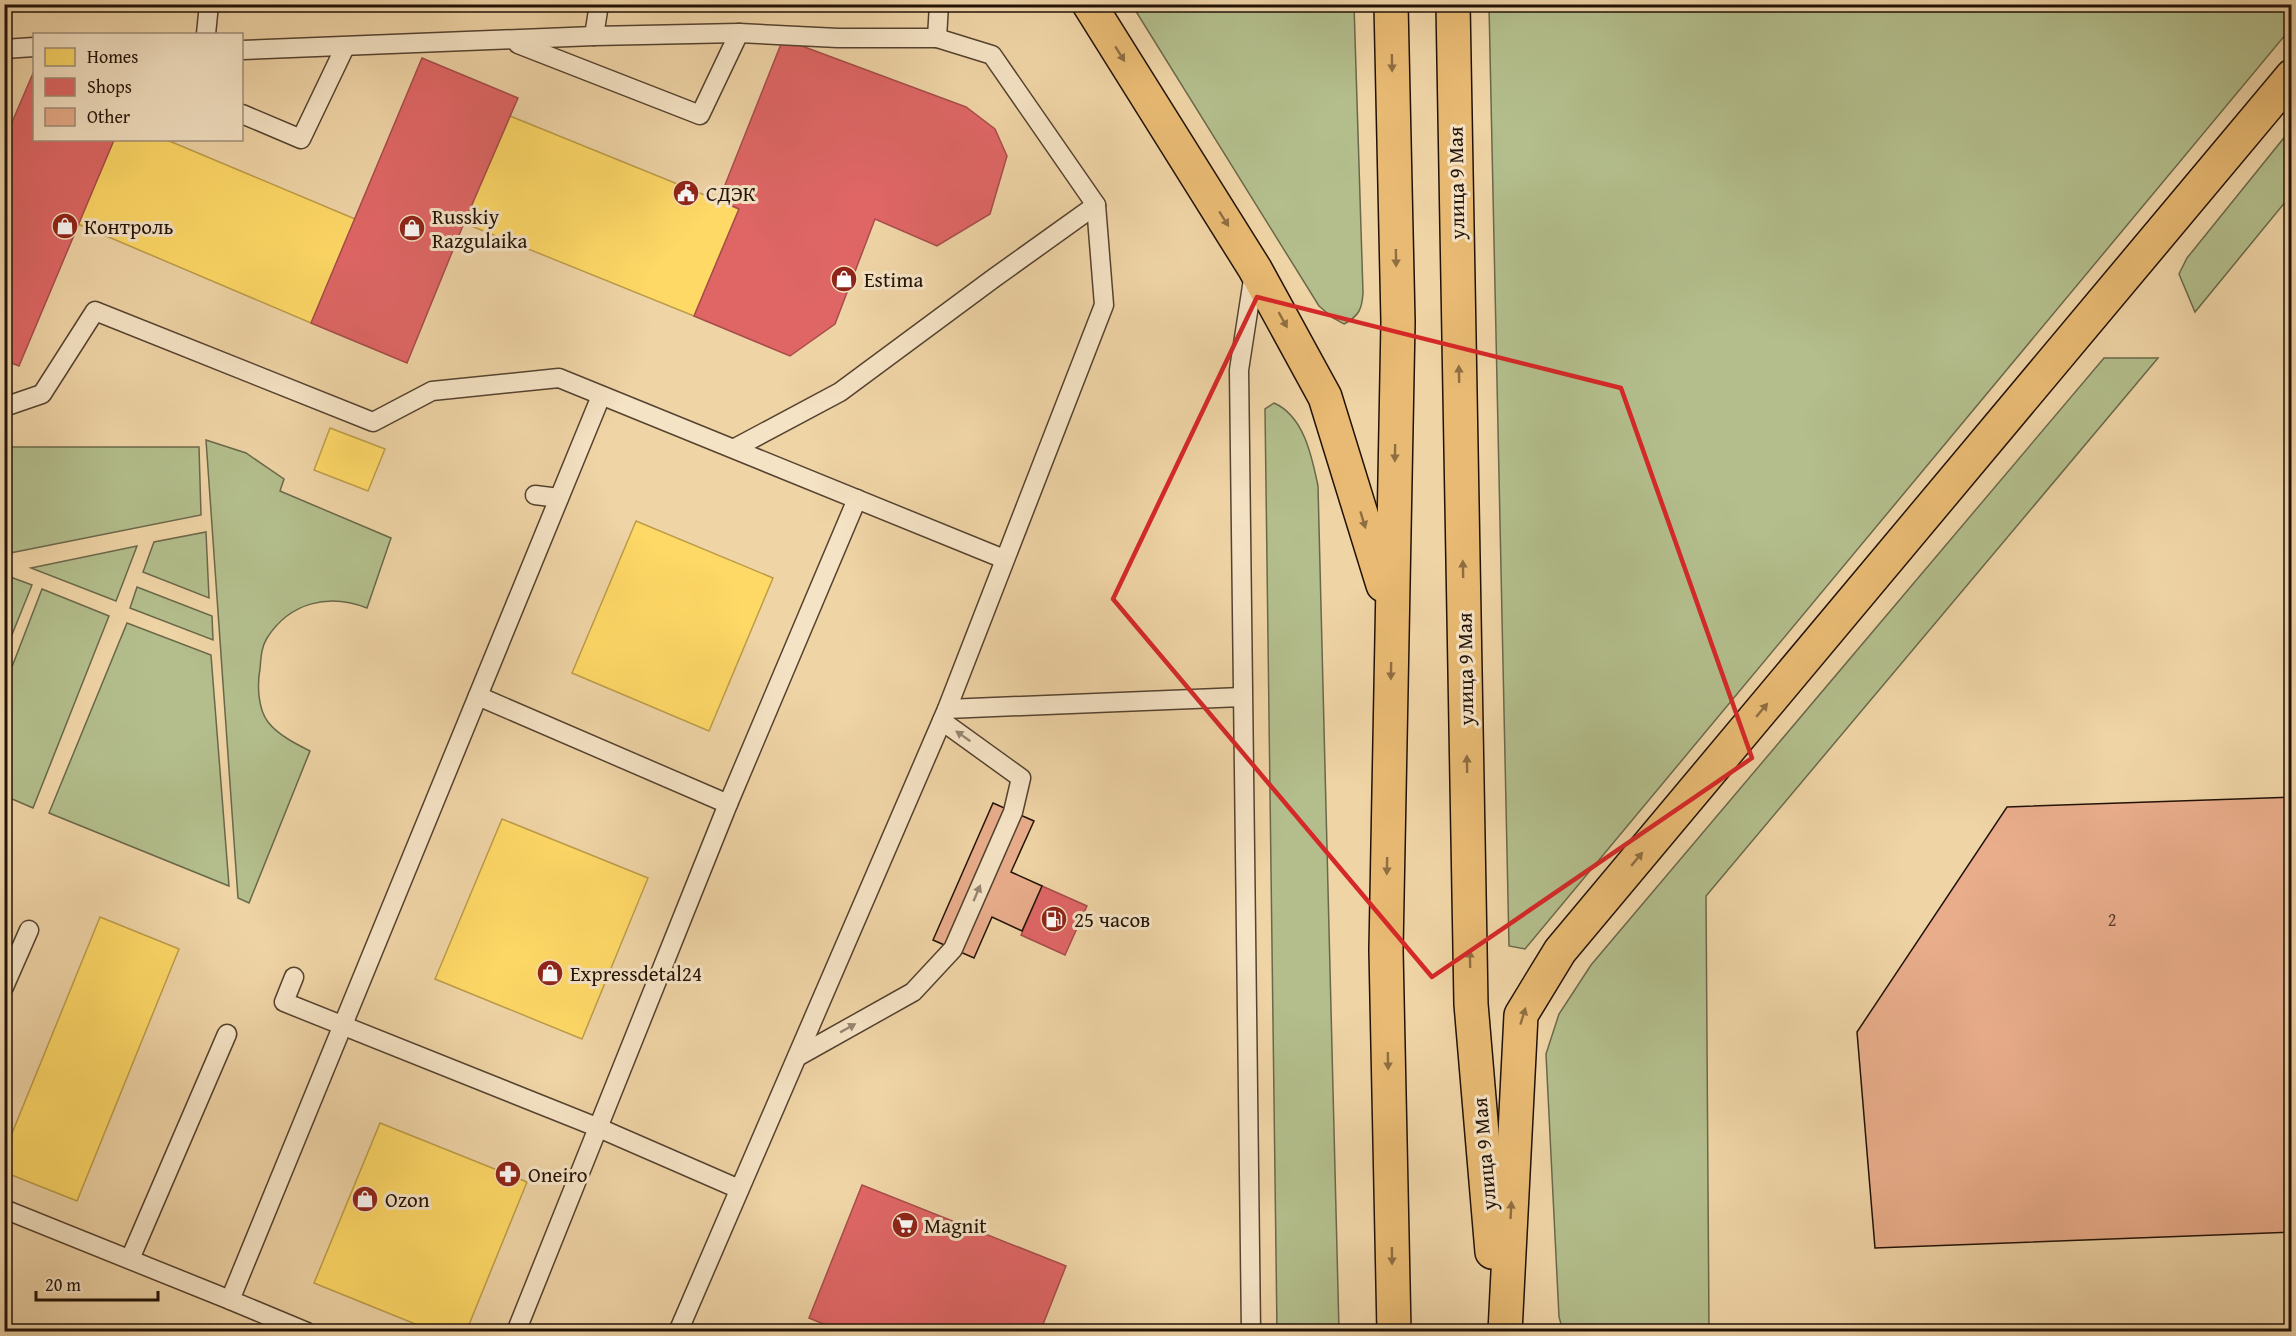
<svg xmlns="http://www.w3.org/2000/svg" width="2296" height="1336" viewBox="0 0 2296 1336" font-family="'Gentium Book Plus',serif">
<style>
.green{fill:#b3be8c;stroke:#6a684a;stroke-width:1.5}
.homes{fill:#ffd966;stroke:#bd9d4a;stroke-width:1.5}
.shops{fill:#e06666;stroke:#a74d4a;stroke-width:1.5}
.building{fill:#e9ad8b;stroke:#221207;stroke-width:1.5}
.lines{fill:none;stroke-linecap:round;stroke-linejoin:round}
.lane-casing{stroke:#55422f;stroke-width:21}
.primary-casing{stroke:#221207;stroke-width:36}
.lane{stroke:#f5e3c5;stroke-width:18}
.primary{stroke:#e8ba73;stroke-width:33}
.oneway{fill:#8f6e42}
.oneway2{fill:#968570}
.marked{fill:none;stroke:#d62828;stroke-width:4.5;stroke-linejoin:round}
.labels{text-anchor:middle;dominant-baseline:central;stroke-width:6;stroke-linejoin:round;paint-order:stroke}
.number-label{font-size:18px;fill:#543928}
.street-label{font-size:21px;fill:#221207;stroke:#f5e3c5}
.poi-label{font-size:21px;fill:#221207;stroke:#f5e3c5;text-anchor:start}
</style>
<rect width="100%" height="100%" fill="#efd4a6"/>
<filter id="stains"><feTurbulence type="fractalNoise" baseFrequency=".00333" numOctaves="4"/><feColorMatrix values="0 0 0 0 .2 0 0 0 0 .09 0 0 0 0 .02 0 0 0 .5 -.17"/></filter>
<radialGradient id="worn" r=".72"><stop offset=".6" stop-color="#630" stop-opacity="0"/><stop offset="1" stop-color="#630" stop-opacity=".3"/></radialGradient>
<!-- green -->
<g class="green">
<path d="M1132 5H1354L1363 293C1362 309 1359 316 1344 324L1333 318 1319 306Z"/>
<polygon points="1489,5 2292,5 2291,28 1525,949 1509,946"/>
<polygon points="2291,129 2291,195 2195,312 2179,274 2187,258"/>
<polygon points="2104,358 2158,358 1706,896 1709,1331 1563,1331 1559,1317 1546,1054 1559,1014 1591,965"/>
<path d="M1274 403C1304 416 1312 457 1318 486L1339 1331H1277L1265 409Z"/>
<path d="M206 440 246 453 284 479 280 491 391 538 367 608C329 593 290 602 267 638 261 648 261 658 260 669 257 685 258 709 268 722 278 735 296 744 310 751L249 903 238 898Z"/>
<polygon points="5,447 199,447 201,515 5,554"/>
<polygon points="206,532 209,598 143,572 154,542"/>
<polygon points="137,546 116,601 31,568"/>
<polygon points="5,575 32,585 5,652 4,575"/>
<polygon points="137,587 212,616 213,640 130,608"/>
<polygon points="42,589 109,616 33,808 5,796 5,685"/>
<polygon points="127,623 211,655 229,886 49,813"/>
</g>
<!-- homes -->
<g class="homes">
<polygon points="510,116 739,209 694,316 464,223"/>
<polygon points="114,140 167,140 355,219 311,323 78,224"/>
<polygon points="330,428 385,449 368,491 314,470"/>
<polygon points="636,521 773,578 709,731 572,673"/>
<polygon points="502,819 648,878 582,1039 435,979"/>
<polygon points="100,917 179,949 77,1201 4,1172 4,1153"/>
<polygon points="380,1123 527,1182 466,1332 435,1332 314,1283"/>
</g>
<!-- shops -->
<g class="shops">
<polygon points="783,39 966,107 995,129 1007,156 990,214 937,246 875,219 835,324 790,356 694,316 739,209 719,200"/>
<polygon points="422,58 518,98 464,223 407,363 311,323"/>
<polygon points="34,71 34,140 114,140 19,366 4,360 4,141"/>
<polygon points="1042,886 1087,906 1065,955 1021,935"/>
<polygon points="862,1185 1066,1266 1040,1332 843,1332 809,1318"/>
</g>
<!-- building -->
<g class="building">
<polygon points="2292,797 2292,1232 1875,1248 1857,1032 2007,807"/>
<polygon points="993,803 1034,821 1011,872 1042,886 1022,931 992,917 974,958 933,940"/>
</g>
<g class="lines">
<defs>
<g id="lane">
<polyline points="206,34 209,4"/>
<polyline points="594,36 599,4"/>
<polyline points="937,38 939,4"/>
<polyline points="518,44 700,115 739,33"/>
<polyline points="4,49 34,47"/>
<polyline points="242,50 594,36 739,33 838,38 937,38 992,55 1096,205 1104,305 947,709 678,1332"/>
<polyline points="242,114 301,139 345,47"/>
<polyline points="4,407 42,394 95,311 373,422 432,391 559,378 1004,559"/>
<polyline points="735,448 840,392 994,278 1096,205"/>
<polyline points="535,495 559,498"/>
<polyline points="478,696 728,804"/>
<polyline points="947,709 1242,697"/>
<polyline points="294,977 284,1002 599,1128 739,1189"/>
<polyline points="4,987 29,930"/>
<polyline points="797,1057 913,992 953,949 1013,812 1021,778 942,721"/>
<polyline points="4,1209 230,1300"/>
<polyline points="130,1259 227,1034"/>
<polyline points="307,1332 230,1300 601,396"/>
<polyline points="516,1332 728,804 857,499"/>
<polyline points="1251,1332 1239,370 1254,273"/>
</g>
<g id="primary">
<polyline points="1089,4 1255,269 1325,397 1383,585"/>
<polyline points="1391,4 1398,322 1386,950 1394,1332"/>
<polyline points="1453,4 1471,1004 1492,1252"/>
<polyline points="1505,1332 1521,1015 1560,951 2292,76"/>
</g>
</defs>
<!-- lane casing -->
<use href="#lane" class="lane-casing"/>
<!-- primary casing -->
<use href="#primary" class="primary-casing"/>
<!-- lane -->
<use href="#lane" class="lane"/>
<!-- primary -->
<use href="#primary" class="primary"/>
</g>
<!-- one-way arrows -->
<defs><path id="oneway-solid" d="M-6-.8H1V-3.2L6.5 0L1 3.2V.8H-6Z" transform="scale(1.5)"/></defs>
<g class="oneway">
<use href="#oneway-solid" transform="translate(1120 54) rotate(58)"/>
<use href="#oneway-solid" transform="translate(1392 63) rotate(89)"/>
<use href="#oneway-solid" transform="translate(1224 219) rotate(58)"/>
<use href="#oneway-solid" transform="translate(1396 258) rotate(89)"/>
<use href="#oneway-solid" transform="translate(1283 320) rotate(61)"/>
<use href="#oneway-solid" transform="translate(1459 374) rotate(-91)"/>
<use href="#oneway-solid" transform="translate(1395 453) rotate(91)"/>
<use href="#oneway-solid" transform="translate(1363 520) rotate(73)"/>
<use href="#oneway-solid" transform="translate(1463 569) rotate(-91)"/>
<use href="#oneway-solid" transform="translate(1391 671) rotate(91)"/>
<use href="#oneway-solid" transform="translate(1762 710) rotate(-50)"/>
<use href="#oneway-solid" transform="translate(1467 764) rotate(-91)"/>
<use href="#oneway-solid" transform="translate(1637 859) rotate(-50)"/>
<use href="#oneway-solid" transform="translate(1387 866) rotate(91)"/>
<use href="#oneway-solid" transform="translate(1470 959) rotate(-91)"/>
<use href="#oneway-solid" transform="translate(1523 1016) rotate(-73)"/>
<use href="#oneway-solid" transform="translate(1388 1061) rotate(89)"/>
<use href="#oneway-solid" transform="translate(1511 1210) rotate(-87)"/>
<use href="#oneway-solid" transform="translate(1392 1256) rotate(89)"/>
</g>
<g class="oneway2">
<use href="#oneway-solid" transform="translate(963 736) rotate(-145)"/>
<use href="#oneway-solid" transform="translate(977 893) rotate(-67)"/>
<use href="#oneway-solid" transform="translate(848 1028) rotate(-29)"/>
</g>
<!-- marked area -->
<path class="marked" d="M1257 297 1621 388 1752 758 1432 977 1113 599Z"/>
<!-- icons -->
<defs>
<symbol id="civic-disc" viewBox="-11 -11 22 22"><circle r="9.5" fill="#8f2418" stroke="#f5e3c5"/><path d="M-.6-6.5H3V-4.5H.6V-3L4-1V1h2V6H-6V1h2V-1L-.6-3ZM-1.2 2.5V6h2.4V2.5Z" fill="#fff"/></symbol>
<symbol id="shop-disc" viewBox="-11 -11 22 22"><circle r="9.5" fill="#8f2418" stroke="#f5e3c5"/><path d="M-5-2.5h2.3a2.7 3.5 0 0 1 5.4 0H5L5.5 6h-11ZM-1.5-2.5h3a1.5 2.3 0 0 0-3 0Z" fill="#fff"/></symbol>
<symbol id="fuel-disc" viewBox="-11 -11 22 22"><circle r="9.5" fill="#8f2418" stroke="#f5e3c5"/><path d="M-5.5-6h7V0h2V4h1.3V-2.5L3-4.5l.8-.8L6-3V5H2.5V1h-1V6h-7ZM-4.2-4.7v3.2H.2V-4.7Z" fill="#fff"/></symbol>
<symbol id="pharmacy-disc" viewBox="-11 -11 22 22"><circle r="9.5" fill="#8f2418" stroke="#f5e3c5"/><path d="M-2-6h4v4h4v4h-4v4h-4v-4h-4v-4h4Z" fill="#fff"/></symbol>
<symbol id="supermarket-disc" viewBox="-11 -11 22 22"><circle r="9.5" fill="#8f2418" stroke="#f5e3c5"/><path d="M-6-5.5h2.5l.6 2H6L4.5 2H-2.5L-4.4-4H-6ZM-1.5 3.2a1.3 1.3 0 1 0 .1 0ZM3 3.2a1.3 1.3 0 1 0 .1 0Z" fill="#fff"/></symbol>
</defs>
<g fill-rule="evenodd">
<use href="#civic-disc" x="671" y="178" width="30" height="30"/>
<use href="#shop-disc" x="50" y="211" width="30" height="30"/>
<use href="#shop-disc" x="397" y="213" width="30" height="30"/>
<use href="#shop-disc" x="829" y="264" width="30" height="30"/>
<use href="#fuel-disc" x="1039" y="904" width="30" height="30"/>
<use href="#shop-disc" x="535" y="958" width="30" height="30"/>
<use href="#pharmacy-disc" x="493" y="1159" width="30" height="30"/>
<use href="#shop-disc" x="350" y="1184" width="30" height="30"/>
<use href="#supermarket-disc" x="890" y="1210" width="30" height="30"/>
</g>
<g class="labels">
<!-- number labels -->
<g class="number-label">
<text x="2112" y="919">2</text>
</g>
<!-- street labels -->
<g class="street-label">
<text transform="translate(1456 183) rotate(-91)">улица 9 Мая</text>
<text transform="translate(1465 669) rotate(-91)">улица 9 Мая</text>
<text transform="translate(1484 1154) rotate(-95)">улица 9 Мая</text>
</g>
<!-- poi labels -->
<g class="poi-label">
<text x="706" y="193">СДЭК</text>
<text x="432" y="216">Russkiy<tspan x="432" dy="24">Razgulaika</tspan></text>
<text x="84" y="226">Контроль</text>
<text x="864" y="279">Estima</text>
<text x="1074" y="919">25 часов</text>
<text x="570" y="973">Expressdetal24</text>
<text x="528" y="1174">Oneiro</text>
<text x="385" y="1199">Ozon</text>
<text x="924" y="1225">Magnit</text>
</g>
</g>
<!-- margin -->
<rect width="2296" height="1336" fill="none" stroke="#efd4a6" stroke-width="24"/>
<rect x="6" y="6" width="2284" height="1324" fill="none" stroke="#221207" stroke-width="3"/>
<rect x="12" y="12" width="2272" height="1312" fill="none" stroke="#221207" stroke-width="1.5"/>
<!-- legend -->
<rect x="33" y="33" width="210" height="108" fill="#f5e3c5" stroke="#a18f79" stroke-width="1.5"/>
<rect x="45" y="48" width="30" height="18" fill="#ffd966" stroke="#a18f79" stroke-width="1.5"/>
<text x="87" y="63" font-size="18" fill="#221207">Homes</text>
<rect x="45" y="78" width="30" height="18" fill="#e06666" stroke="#a18f79" stroke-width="1.5"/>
<text x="87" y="93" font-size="18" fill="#221207">Shops</text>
<rect x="45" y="108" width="30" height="18" fill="#e9ad8b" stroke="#a18f79" stroke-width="1.5"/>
<text x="87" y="123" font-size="18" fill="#221207">Other</text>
<!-- scale -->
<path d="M36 1291v9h122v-9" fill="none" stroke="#221207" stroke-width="3"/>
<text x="45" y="1291" font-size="18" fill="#221207" stroke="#f5e3c5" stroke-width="4.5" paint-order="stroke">20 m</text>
<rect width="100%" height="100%" filter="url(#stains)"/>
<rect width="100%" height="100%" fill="url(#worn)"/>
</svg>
